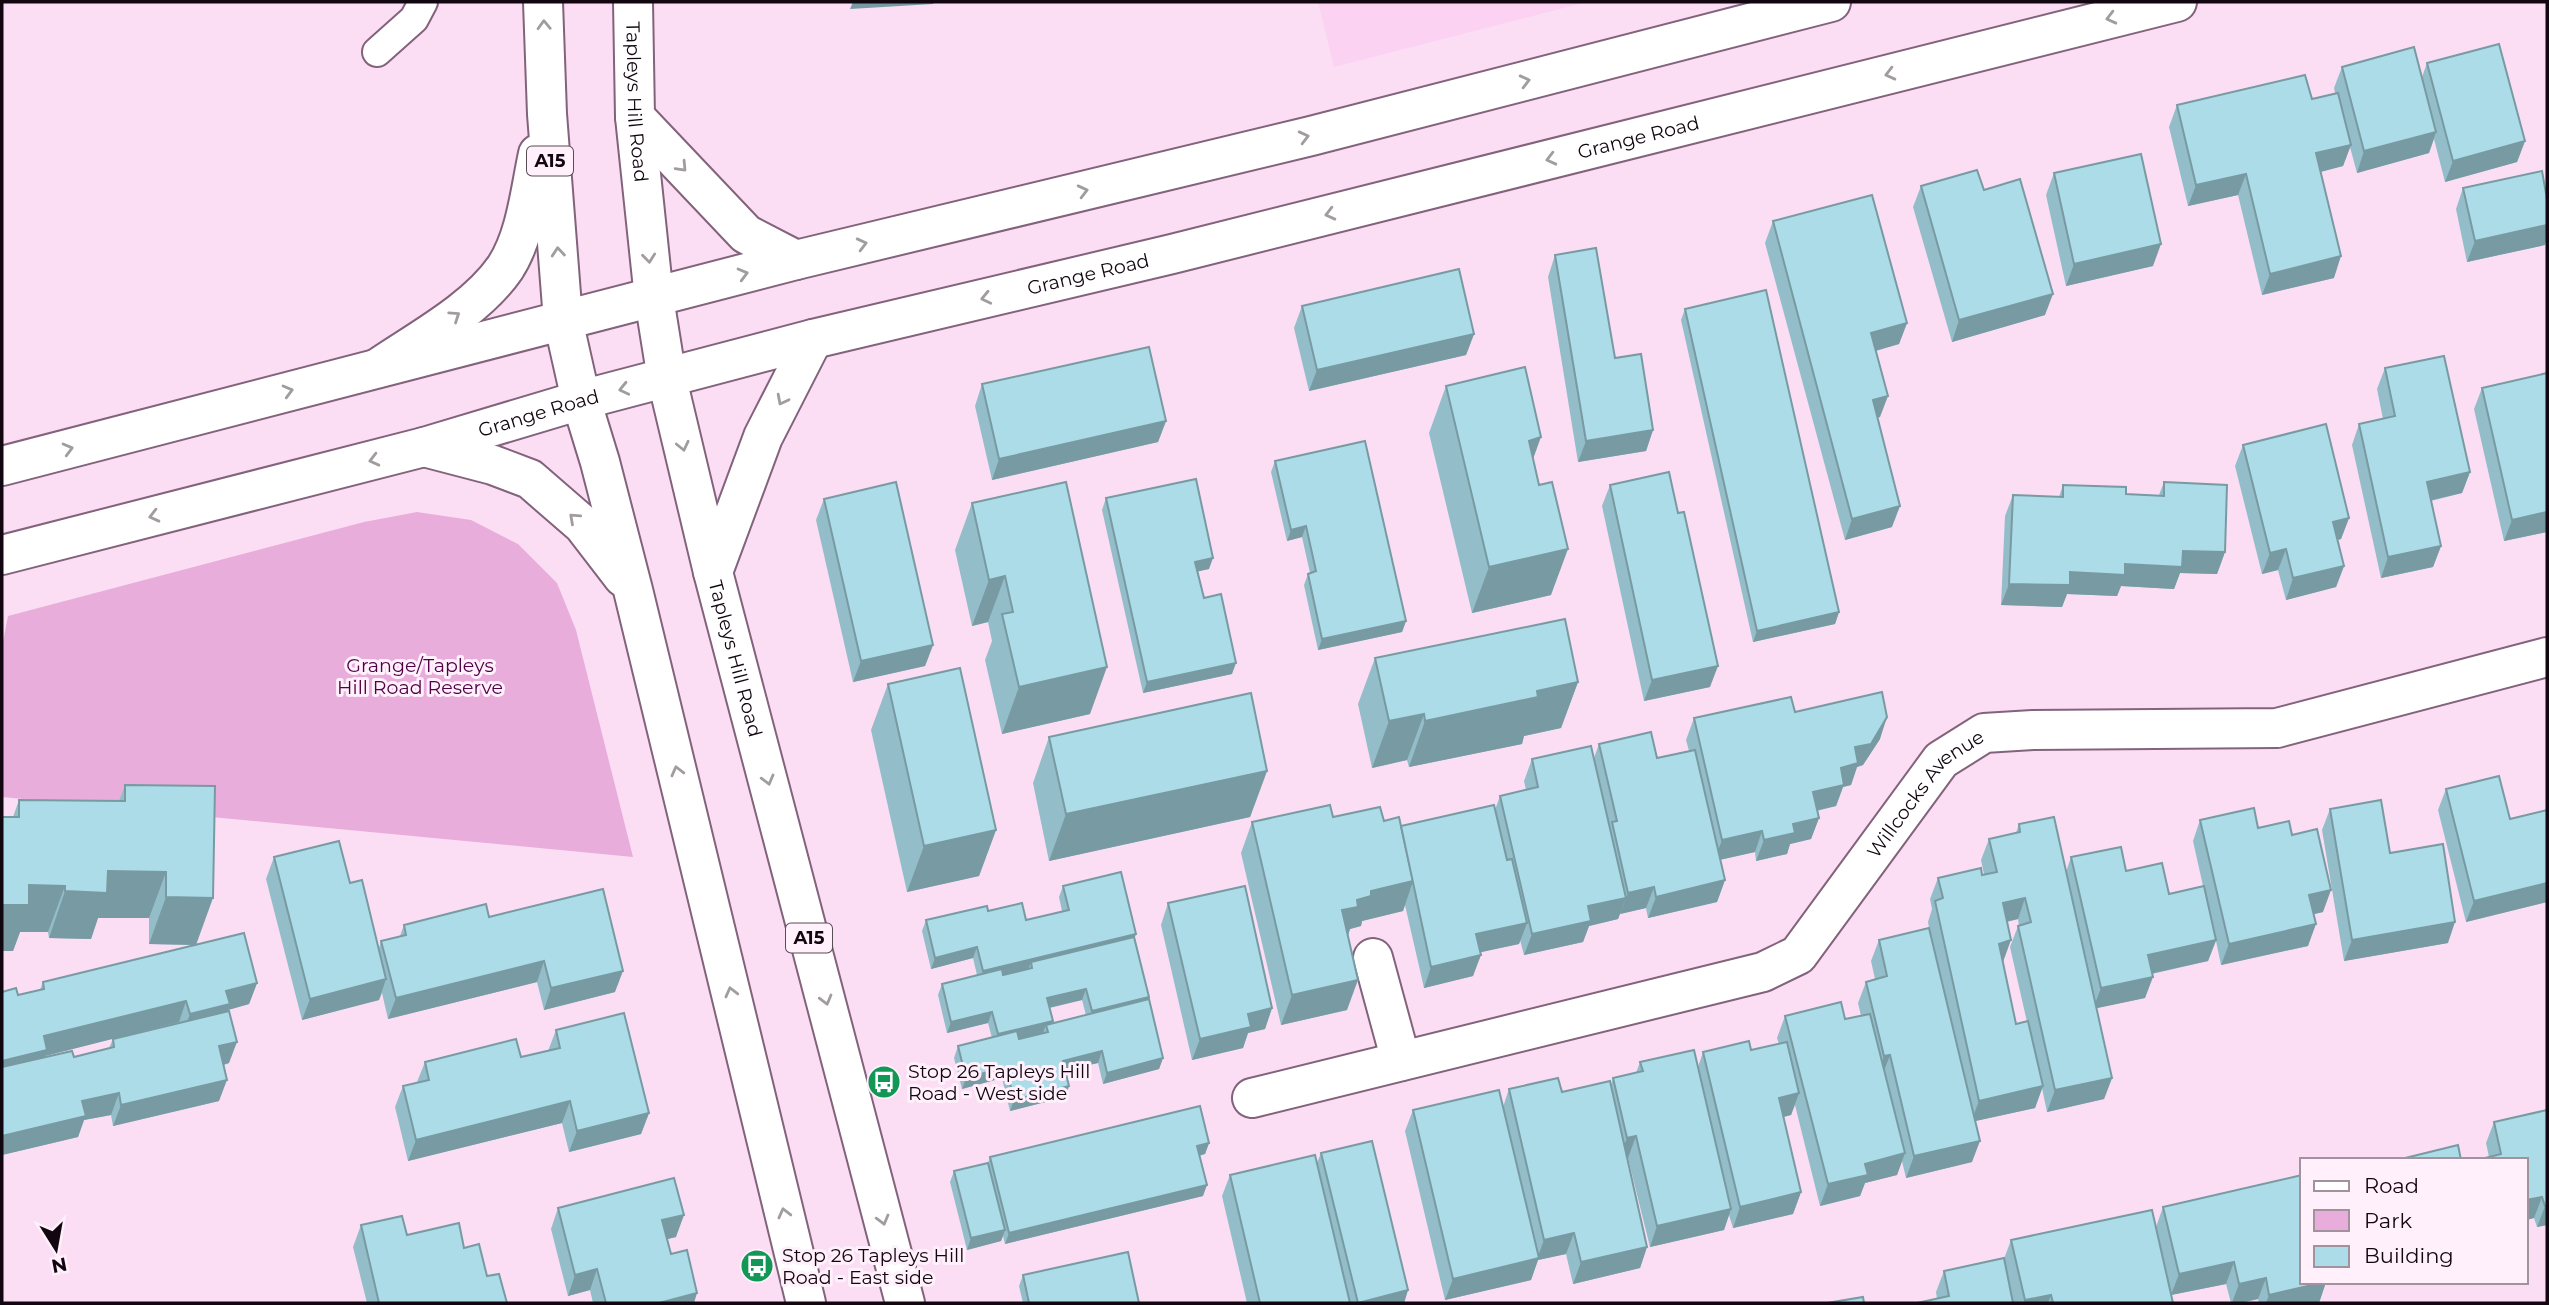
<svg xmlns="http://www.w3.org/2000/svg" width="2549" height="1305" viewBox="0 0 2549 1305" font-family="Montserrat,sans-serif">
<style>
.built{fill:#fcd2f2}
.green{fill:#e9addc}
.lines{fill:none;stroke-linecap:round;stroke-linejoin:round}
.service-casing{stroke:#82637b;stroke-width:32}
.minor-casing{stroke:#82637b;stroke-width:42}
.secondary-casing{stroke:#82637b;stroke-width:42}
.primary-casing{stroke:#82637b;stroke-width:42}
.service{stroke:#fff;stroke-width:28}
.minor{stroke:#fff;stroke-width:38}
.secondary{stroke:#fff;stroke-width:38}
.primary{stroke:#fff;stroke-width:38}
.wall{fill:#93bdc8;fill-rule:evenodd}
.shaded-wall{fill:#789aa2}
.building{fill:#abdce8;stroke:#789aa2;stroke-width:2}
.oneway{stroke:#a09c9f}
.labels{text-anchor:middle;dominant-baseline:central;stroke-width:6;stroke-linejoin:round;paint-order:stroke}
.shield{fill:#fff0fb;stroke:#594d56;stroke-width:2}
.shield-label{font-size:18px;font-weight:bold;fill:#120710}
.street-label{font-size:19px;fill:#120710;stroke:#fff0fb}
.park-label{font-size:19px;fill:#500047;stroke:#fff0fb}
.poi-label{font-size:19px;fill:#120710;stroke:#fff0fb;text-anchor:start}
</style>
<rect width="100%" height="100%" fill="#fbdef4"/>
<!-- built -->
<polygon class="built" points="1318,2 1587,2 1334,67"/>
<!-- green -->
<polygon class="green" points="417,512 471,520 518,544 557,583 576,630 633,857 2,797 2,647 8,616 364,522"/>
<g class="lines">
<defs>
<polyline id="service" points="377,52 414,19 423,2"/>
<g id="minor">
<polyline points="1373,958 1401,1061"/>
<path id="s1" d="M1252 1098 1763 972 1798 955 1941 760 1984 733 2033 730 2277 728 2547 657"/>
</g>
<g id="secondary">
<polyline points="2,466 796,260 1311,136 1831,2"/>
<path id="s2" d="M2 555 424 447 581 400 813 339 1172 254 2177 2"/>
</g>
<g id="primary">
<polyline points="543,2 547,114 563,320 581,400 600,462 633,590 806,1303"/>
<path id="s3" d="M633 2 635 117 654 298 667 379 713 572 905 1303"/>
<polyline points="635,117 746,234 796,260"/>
<path d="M378 368C419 340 476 310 505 268 526 236 530 191 538 154"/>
<polyline points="424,447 493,465 530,479 583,525 623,577"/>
<polyline points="713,572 763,437 813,339"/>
</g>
</defs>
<!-- service casing -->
<use href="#service" class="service-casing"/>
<!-- minor casing -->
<use href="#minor" class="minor-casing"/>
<!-- secondary casing -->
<use href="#secondary" class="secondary-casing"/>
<!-- primary casing -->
<use href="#primary" class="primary-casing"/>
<!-- service -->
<use href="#service" class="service"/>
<!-- minor -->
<use href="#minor" class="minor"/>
<!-- secondary -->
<use href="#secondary" class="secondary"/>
<!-- primary -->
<use href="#primary" class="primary"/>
</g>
<!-- wall -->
<g class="wall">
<polygon points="2427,63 2525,141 2517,162 2445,182 2434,139 2429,153 2357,173 2350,147 2343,166 2321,172 2334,278 2262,295 2238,195 2188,206 2169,127 2177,105 2312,99 2335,93 2334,88 2342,67 2422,77"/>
<polygon points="2054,173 2153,266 2066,286 2046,195"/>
<polygon points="1921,186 1984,190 2045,315 1952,342 1913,207"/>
<polygon points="2463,188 2545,245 2467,262 2456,209"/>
<polygon points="1773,221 1907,323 1899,344 1876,351 1880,417 1877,418 1892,527 1845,540 1765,243"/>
<polygon points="1555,255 1615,358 1653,430 1646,451 1578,462 1548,277"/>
<polygon points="1302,306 1474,334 1466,355 1309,391 1294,328"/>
<polygon points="1685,309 1839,612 1835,624 1753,642 1681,320"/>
<polygon points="2385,368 2470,472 2462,493 2431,501 2441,546 2433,567 2381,578 2352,445 2359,424 2383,419 2377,389"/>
<polygon points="982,384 1166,421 1158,442 992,480 975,406"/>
<polygon points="1446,386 1533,460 1551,595 1472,613 1429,433"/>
<polygon points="2482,388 2547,532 2504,541 2474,409"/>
<polygon points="2243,445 2349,518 2341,539 2337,540 2344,566 2336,587 2286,600 2278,570 2262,574 2235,466"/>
<polygon points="1275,461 1406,621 1402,632 1318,650 1304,585 1308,574 1310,573 1302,537 1287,541 1271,472"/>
<polygon points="2164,482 2225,552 2217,574 2180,573 2174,589 2121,586 2117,596 2067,594 2062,607 2001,605 2005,516 2013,495 2059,497 2063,485 2126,494 2159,495"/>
<polygon points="1610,485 1678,513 1710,687 1644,701 1602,506"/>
<polygon points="1106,498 1209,569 1198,571 1204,598 1232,674 1143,693 1102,510"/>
<polygon points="824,499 933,645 925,666 853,682 816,520"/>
<polygon points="972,503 1090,714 1002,734 985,660 992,641 988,622 972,626 955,550"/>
<polygon points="1375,658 1578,682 1561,728 1524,736 1522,744 1409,767 1407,760 1372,768 1358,704"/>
<polygon points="888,684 996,830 979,876 907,892 871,730"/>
<polygon points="1795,712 1880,739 1863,765 1857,767 1851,785 1843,787 1836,806 1817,811 1819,818 1811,839 1790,844 1787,854 1756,861 1755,852 1720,860 1725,880 1717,902 1648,918 1646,908 1620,914 1618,919 1589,926 1583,942 1524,955 1520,940 1519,944 1480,952 1473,976 1424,988 1405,905 1403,911 1362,921 1361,926 1350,929 1348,936 1347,1010 1281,1025 1241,853 1252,822 1333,817 1384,821 1401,826 1495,810 1500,796 1526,790 1524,781 1532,759 1594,758 1599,744 1657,758 1689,751 1686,740 1694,718"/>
<polygon points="1049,737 1267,771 1250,817 1049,861 1033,783"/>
<path d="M125 785 215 786 196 944 257 983 249 1004 228 1010 227 1011 229 1063 224 1065 219 1101 113 1126 111 1115 84 1120 78 1137 2 1155V992L18 995 40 990 43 982 194 945 149 944V918H98L91 939 49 938 48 932H20L13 951V817L19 800 119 801ZM179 1022 113 1039 109 1048 74 1057H44L45 1056Z"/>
<polygon points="2446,789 2510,819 2547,810 2547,902 2466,922 2438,810"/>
<polygon points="2330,809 2390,853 2448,943 2344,961 2322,830"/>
<path d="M2200 820 2258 828 2292 835 2323 912 2314 914 2308 946 2221 965 2216 941 2208 961 2152 974 2145 998 2096 1008 2112 1078 2104 1099 2047 1112 2042 1088 2035 1108 1975 1121 1972 1162 1906 1178 1902 1161 1897 1175 1865 1183 1860 1196 1820 1206 1795 1105 1791 1115 1783 1117 1801 1192 1793 1214 1733 1228 1729 1215 1724 1230 1650 1247 1628 1158H1627L1647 1247 1640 1268 1573 1284 1566 1254 1538 1260 1531 1280 1445 1300 1405 1131 1413 1110 1503 1107 1509 1089 1562 1092 1611 1085 1613 1078 1636 1073 1640 1062 1698 1067 1703 1052 1751 1050 1779 1044 1777 1038 1785 1016 1845 1019 1861 1016 1858 1003 1866 982 1875 979 1871 961 1879 940 1929 928 1928 922 1932 909 1930 899 1938 878 1984 874 1981 860 1989 839 2016 833 2019 824 2066 872 2071 857 2126 871 2169 894 2203 886 2193 841ZM2018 919 2019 926H2018L2010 947 2027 1022 2016 1024 2003 962 2007 922Z"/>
<polygon points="274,857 350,883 379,948 381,941 400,936 404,925 489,917 615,992 544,1010 537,982 388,1019 382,993 379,1000 302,1020 266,879"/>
<path d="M1063 886 1135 938 1163 1058 1159 1069 1103 1084 1098 1063 1065 1070 1069 1086 1065 1097 1010 1111 1002 1078 962 1089 954 1058 958 1046 992 1038 988 1023 947 1033 938 995 942 984 977 975 973 958 931 969 922 931 926 920 988 911 1026 920 1062 911 1059 897ZM1082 1000 1086 1015 1052 1023 1050 1008Z"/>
<polygon points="1168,903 1272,1008 1265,1029 1248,1033 1243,1048 1192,1060 1161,925"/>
<polygon points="556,1030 649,1113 641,1134 569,1152 562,1123 408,1161 395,1107 403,1086 417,1082 425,1062 521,1057 548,1051"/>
<polygon points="2547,1110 2547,1225 2537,1227 2534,1218 2526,1220 2526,1160 2481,1160 2489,1157 2486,1143 2494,1122"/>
<polygon points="1209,1143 1205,1154 1199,1156 1203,1196 1005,1244 1003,1236 1001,1241 967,1250 950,1182 954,1171 988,1163 990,1157"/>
<polygon points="1321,1153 1408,1290 1404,1303 1247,1303 1222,1196 1230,1175 1317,1163"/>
<polygon points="2163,1207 2326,1282 2319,1303 2259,1303 2258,1299 2240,1303 2231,1303 2226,1284 2171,1295 2173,1303 1917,1303 1937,1299 1936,1292 1944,1271 2004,1259 2011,1240 2156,1227"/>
<polygon points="558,1208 676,1237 667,1239 671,1254 694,1303 593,1303 590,1290 568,1296 551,1229"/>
<polygon points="361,1225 464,1248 507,1303 367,1303 353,1247"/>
<polygon points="1023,1275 1139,1303 1023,1303 1019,1286"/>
</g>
<!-- shaded-wall -->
<g class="shaded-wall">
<polygon points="853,2 934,2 933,4 850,9"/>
<polygon points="2436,132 2429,153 2357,173 2364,151"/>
<polygon points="2525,141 2517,162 2445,182 2453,161"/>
<polygon points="2351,145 2343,166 2308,175 2316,153"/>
<polygon points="2246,174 2238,195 2188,206 2196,185"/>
<polygon points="2547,225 2547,238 2545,245 2467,262 2475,241"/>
<polygon points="2161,244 2153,266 2066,286 2074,264"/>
<polygon points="2341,256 2334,278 2262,295 2270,274"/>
<polygon points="2053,294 2045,315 1952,342 1959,320"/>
<polygon points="1907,323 1899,344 1864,354 1871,333"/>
<polygon points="1474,334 1466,355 1309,391 1317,370"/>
<polygon points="1888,396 1880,417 1865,421 1873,400"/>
<polygon points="1166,421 1158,442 992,480 999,459"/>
<polygon points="1653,430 1646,451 1578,462 1586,441"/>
<polygon points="1541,437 1524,484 1529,441"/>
<polygon points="2470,472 2462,493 2419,503 2427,482"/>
<polygon points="1900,506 1892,527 1845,540 1852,519"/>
<polygon points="2547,512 2547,532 2504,541 2512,520"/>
<polygon points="2349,518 2341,539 2325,543 2333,522"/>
<polygon points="1306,526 1302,537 1287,541 1291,530"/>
<polygon points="2441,546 2433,567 2381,578 2388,557"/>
<polygon points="1568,549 1551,595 1472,613 1489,567"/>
<polygon points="2286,549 2278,570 2262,574 2270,553"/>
<polygon points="2183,551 2225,552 2217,574 2180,573 2174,589 2121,586 2117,596 2067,594 2062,607 2001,605 2009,584 2070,572 2125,564"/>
<polygon points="1213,558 1209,569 1191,573 1195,562"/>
<polygon points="2344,566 2336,587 2286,600 2293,578"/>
<polygon points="1005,576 988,622 972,626 989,580"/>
<polygon points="1839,612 1835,624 1753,642 1757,631"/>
<polygon points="1406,621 1402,632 1318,650 1322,639"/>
<polygon points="933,645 925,666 853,682 861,661"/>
<polygon points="1236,663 1232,674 1143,693 1147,682"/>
<polygon points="1718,666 1710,687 1644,701 1652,680"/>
<polygon points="1107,667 1090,714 1002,734 1019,687"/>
<polygon points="1578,682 1561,728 1524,736 1522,744 1409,767 1425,721 1537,691"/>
<polygon points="1424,714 1407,760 1372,768 1389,721"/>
<polygon points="1887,717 1880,739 1863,765 1857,767 1851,785 1843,787 1836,806 1805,813 1813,792 1841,768 1855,747"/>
<polygon points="1267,771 1250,817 1049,861 1066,814"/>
<polygon points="1819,818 1811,839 1790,844 1787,854 1756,861 1764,840 1793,824"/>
<polygon points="996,830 979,876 907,892 924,846"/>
<polygon points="1762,831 1755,852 1714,861 1722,840"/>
<polygon points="108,871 166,872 149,918 98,918 91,939 49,938 65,891"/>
<polygon points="1725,880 1717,902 1648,918 1656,897"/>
<polygon points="1413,881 1403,911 1362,921 1361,926 1350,929 1347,937 1342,910 1371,891"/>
<polygon points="2547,883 2547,902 2466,922 2474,901"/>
<polygon points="29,885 65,886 48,932 20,932 13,951 2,951 2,905"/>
<polygon points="1654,887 1646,908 1620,914 1628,893"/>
<polygon points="2331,890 2323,912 2302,917 2309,895"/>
<polygon points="166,897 213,898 196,945 149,944"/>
<polygon points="1626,898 1618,919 1589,926 1583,942 1524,955 1532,934 1588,906"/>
<polygon points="2025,898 2018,919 1995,924 2003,903"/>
<polygon points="2455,922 2448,943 2344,961 2352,940"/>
<polygon points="1527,923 1519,944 1468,955 1476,934"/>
<polygon points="2316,924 2308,946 2221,965 2229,944"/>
<polygon points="1136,934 1132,945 1032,968 1031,962 1028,970 979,982 983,971"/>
<polygon points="2011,940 2003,962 1999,944"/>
<polygon points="2216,940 2208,961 2140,976 2148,955"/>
<polygon points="977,947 973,958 931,969 935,958"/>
<polygon points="1481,955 1473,976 1424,988 1431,967"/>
<polygon points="544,961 537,982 388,1019 396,998"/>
<polygon points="623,971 615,992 544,1010 551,988"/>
<polygon points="2153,977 2145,998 2093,1009 2101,988"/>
<polygon points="386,979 379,1000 302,1020 310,999"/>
<polygon points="1358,980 1347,1010 1281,1025 1292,995"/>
<polygon points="257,983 249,1004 228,1010 222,1025 182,1035 190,1014 226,991"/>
<polygon points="1086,989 1082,1000 1043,1009 1047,998"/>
<polygon points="1149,997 1145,1008 1088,1022 1092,1011"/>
<polygon points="186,1001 179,1022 45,1056 39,1071 2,1080 2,1061 44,1036"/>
<polygon points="1272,1008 1265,1029 1248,1033 1243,1048 1192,1060 1200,1039 1248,1014"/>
<polygon points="992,1012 988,1023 947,1033 951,1022"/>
<polygon points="1053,1021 1049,1032 1046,1025 1043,1033 994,1045 998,1034"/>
<polygon points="237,1042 229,1063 211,1068 219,1046"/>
<polygon points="1102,1051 1098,1063 1059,1072 1063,1061"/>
<polygon points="1890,1055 1882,1076 1876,1078 1884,1056"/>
<polygon points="1163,1058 1159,1069 1103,1084 1107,1073"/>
<polygon points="1006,1067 1002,1078 962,1089 966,1078"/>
<polygon points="2112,1078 2104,1099 2047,1112 2055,1090"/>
<polygon points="227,1080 219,1101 113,1126 121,1105"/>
<polygon points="1069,1086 1065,1097 1010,1111 1014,1100"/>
<polygon points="2043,1086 2035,1108 1971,1122 1979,1101"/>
<polygon points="119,1093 111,1115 84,1120 78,1137 2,1155 2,1135 82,1101"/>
<polygon points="1799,1093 1791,1115 1771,1120 1779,1098"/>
<polygon points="570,1101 562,1123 408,1161 416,1140"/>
<polygon points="649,1113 641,1134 569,1152 577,1131"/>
<polygon points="1636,1136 1628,1158 1619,1159 1627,1138"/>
<polygon points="1980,1141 1972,1162 1906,1178 1914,1156"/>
<polygon points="1209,1143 1205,1154 1193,1157 1197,1146"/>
<polygon points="1905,1153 1897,1175 1865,1183 1860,1196 1820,1206 1828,1184 1865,1164"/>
<polygon points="1207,1185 1203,1196 1005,1244 1009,1233"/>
<polygon points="1801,1192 1793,1214 1733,1228 1740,1207"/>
<polygon points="2542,1197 2534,1218 2526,1220 2526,1200"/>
<polygon points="2547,1205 2547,1225 2537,1227 2545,1206"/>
<polygon points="1731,1209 1724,1230 1650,1247 1657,1226"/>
<polygon points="684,1215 676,1237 655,1242 662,1220"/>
<polygon points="1005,1230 1001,1241 967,1250 971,1238"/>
<polygon points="1574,1233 1566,1254 1538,1260 1531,1280 1445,1300 1453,1279 1537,1259 1544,1240"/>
<polygon points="1647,1247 1640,1268 1573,1284 1581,1262"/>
<polygon points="2234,1262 2226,1284 2171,1295 2179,1274"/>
<polygon points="597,1269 590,1290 568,1296 575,1275"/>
<polygon points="2266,1278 2258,1299 2240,1303 2232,1303 2239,1284"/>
<polygon points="2326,1282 2319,1303 2266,1303 2269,1295"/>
<polygon points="1408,1290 1404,1303 1357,1303"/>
<polygon points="697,1293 694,1303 659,1303"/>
<polygon points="2051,1295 2048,1303 2023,1303 2025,1300"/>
</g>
<!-- building -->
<g class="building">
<polygon points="2499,44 2525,141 2453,161 2427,63"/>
<polygon points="2414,47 2436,132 2364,151 2342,67"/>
<polygon points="2305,75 2312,99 2338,93 2351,145 2316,153 2341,256 2270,274 2246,174 2196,185 2177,105"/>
<polygon points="2141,154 2161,244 2074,264 2054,173"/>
<polygon points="1977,170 1984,190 2020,179 2053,294 1959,320 1921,186"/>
<polygon points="2542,171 2547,199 2547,225 2475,241 2463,188"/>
<polygon points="1872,195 1907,323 1871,333 1888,396 1873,400 1900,506 1852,519 1773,221"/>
<polygon points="1596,248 1615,358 1641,354 1653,430 1586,441 1555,255"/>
<polygon points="1459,269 1474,334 1317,370 1302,306"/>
<polygon points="1766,290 1839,612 1757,631 1685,309"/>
<polygon points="1149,347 1166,421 999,459 982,384"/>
<polygon points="2444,356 2470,472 2427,482 2441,546 2388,557 2359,424 2395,416 2385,368"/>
<polygon points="1525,367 1541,437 1529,441 1539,485 1552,482 1568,549 1489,567 1446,386"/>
<polygon points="2547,373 2547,512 2512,520 2482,388"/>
<polygon points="2326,424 2349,518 2333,522 2344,566 2293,578 2286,549 2270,553 2243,445"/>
<polygon points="1365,441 1406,621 1322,639 1308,574 1316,571 1306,526 1291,530 1275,461"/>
<polygon points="1669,472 1678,513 1684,512 1718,666 1652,680 1610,485"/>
<polygon points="1196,479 1213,558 1195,562 1204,598 1221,594 1236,663 1147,682 1106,498"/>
<polygon points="896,482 933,645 861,661 824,499"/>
<polygon points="1066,482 1107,667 1019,687 1002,614 1013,612 1005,576 989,580 972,503"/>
<polygon points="2164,482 2227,485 2225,552 2183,551 2182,567 2125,564 2125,575 2070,572 2070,585 2009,584 2013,495 2063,497 2063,485 2126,487 2126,494 2164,496"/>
<polygon points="1565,619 1578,682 1537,691 1538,697 1425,721 1424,714 1389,721 1375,658"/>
<polygon points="960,668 996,830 924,846 888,684"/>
<polygon points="1882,692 1887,717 1871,744 1855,747 1858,763 1841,768 1844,785 1813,792 1819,818 1793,824 1795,833 1764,840 1762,831 1722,840 1694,718 1791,697 1795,712"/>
<polygon points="1251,693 1267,771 1066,814 1049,737"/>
<polygon points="1651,732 1657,758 1695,750 1725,880 1656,897 1654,887 1628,893 1612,822 1617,821 1599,744"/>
<polygon points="1591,746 1626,898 1588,906 1591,921 1532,934 1500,796 1538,787 1532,759"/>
<polygon points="2499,776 2510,819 2547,810 2547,883 2474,901 2446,789"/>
<polygon points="125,785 215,786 213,898 166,897 166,872 108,871 107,893 65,891 65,886 29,885 29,905 2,905 2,817 19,817 19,800 125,801"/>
<polygon points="2381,800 2390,853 2443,844 2455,922 2352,940 2330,809"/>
<polygon points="1330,805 1333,817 1380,807 1384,821 1399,817 1413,881 1371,891 1371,896 1357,900 1358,907 1342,910 1358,980 1292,995 1252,822"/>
<polygon points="1494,805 1507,860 1512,859 1527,923 1476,934 1481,955 1431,967 1401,826"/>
<polygon points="2254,808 2258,828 2289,821 2292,835 2317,829 2331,890 2309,895 2316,924 2229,944 2200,820"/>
<polygon points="2054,817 2112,1078 2055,1090 2018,926 2031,922 2025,898 2003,903 2011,940 1999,944 2016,1024 2028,1021 2043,1086 1979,1101 1935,901 1943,898 1938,878 1981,868 1982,875 1997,872 1989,839 2020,832 2019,824"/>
<polygon points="339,841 350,883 362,880 386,979 310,999 274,857"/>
<polygon points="2121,847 2126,871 2162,863 2169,894 2204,886 2216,940 2148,955 2153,977 2101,988 2071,857"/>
<polygon points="1121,872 1136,934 983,971 977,947 935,958 926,920 987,906 988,911 1022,903 1026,920 1069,910 1063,886"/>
<polygon points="1245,886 1272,1008 1248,1014 1251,1027 1200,1039 1168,903"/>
<polygon points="603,889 623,971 551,988 544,961 396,998 381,941 406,935 404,925 486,904 489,917"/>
<polygon points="1929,928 1980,1141 1914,1156 1890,1055 1884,1056 1866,982 1887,976 1879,940"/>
<polygon points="244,933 257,983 226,991 230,1004 190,1014 186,1001 44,1036 47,1050 2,1061 2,992 16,988 18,995 44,989 43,982"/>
<polygon points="1134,937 1149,997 1092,1011 1086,989 1047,998 1053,1021 998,1034 992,1012 951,1022 942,984 1002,969 1003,975 1032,968 1031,962"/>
<polygon points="1149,999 1163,1058 1107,1073 1102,1051 1063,1061 1069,1086 1014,1100 1006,1067 966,1078 958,1046 1017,1031 1019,1039 1048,1032 1046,1025"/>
<polygon points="1841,1002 1845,1019 1870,1014 1905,1153 1865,1164 1868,1175 1828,1184 1785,1016"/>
<polygon points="229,1011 237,1042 219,1046 227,1080 121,1105 119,1093 82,1101 86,1116 2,1136 2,1067 72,1051 74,1057 114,1047 113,1039"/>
<polygon points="624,1013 649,1113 577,1131 570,1101 416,1140 403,1086 429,1080 425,1062 516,1039 521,1057 560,1048 556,1030"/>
<polygon points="1749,1041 1751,1050 1787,1042 1799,1093 1779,1098 1801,1192 1740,1207 1703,1052"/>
<polygon points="1694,1050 1731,1209 1657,1226 1636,1136 1627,1138 1613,1078 1643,1071 1640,1062"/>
<polygon points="1558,1078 1562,1092 1610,1081 1647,1247 1581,1262 1574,1233 1544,1240 1509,1089"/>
<polygon points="1499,1090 1539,1258 1453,1279 1413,1110"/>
<polygon points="1200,1106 1209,1143 1197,1146 1207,1185 1009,1233 990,1157"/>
<polygon points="2547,1110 2547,1205 2545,1206 2542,1197 2526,1200 2526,1160 2482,1160 2481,1159 2501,1154 2494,1122"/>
<polygon points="1372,1141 1408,1290 1358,1303 1321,1153"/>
<polygon points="2458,1145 2461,1160 2397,1160"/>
<polygon points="1315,1155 1350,1303 1260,1303 1230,1175"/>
<polygon points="988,1163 1005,1230 971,1238 954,1171"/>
<polygon points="2302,1175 2302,1282 2325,1282 2269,1295 2266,1278 2239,1284 2234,1262 2179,1274 2163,1207"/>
<polygon points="674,1178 684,1215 662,1220 671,1254 687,1250 697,1293 659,1303 606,1303 597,1269 575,1275 558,1208"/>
<polygon points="2152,1210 2173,1303 2053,1303 2051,1295 2025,1300 2011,1240"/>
<polygon points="402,1216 407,1235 459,1223 464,1248 479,1244 487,1276 499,1274 507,1303 379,1303 361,1225"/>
<polygon points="1128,1252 1139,1303 1029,1303 1023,1275"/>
<polygon points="2004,1258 2013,1303 1917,1303 1949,1296 1944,1271"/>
<polygon points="1863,1297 1864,1303 1827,1303"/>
</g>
<!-- one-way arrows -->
<defs><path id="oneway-chevron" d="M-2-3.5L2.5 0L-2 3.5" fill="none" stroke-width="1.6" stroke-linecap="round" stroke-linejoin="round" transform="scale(1.75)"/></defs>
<g class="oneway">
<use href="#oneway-chevron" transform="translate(2111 18) rotate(166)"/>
<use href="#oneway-chevron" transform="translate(544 25) rotate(-92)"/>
<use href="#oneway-chevron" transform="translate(1890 74) rotate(166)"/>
<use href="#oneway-chevron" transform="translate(1525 81) rotate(-14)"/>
<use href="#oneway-chevron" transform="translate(1304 137) rotate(-14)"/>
<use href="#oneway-chevron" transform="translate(1551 159) rotate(166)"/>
<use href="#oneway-chevron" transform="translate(682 167) rotate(47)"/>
<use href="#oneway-chevron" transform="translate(1083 191) rotate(-14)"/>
<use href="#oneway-chevron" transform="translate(1330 214) rotate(166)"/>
<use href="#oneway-chevron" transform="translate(862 244) rotate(-14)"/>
<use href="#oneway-chevron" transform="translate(558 252) rotate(-95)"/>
<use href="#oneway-chevron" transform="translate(649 258) rotate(84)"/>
<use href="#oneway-chevron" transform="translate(743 274) rotate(-15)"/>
<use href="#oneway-chevron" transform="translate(986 298) rotate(167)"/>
<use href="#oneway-chevron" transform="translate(455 316) rotate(-34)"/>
<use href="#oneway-chevron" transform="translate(624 389) rotate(167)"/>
<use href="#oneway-chevron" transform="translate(288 391) rotate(-15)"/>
<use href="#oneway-chevron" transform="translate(782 400) rotate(117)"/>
<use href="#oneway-chevron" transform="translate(683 446) rotate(77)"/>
<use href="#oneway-chevron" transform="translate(68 449) rotate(-15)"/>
<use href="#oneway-chevron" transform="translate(374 460) rotate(166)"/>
<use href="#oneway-chevron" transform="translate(154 516) rotate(166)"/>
<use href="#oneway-chevron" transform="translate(574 518) rotate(-138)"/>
<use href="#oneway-chevron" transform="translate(677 771) rotate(-104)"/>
<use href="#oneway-chevron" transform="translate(768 780) rotate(75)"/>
<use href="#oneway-chevron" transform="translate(731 992) rotate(-104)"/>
<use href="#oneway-chevron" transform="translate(826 1000) rotate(75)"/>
<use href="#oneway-chevron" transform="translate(784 1213) rotate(-104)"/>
<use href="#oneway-chevron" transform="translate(883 1220) rotate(75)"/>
</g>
<!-- icons -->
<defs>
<symbol id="bus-disc" viewBox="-11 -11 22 22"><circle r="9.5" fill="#129756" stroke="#fff0fb"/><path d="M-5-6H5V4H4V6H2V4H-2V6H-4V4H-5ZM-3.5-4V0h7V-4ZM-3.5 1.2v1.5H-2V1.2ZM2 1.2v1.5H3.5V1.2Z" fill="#fff"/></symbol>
</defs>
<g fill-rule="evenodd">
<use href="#bus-disc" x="865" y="1063" width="38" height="38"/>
<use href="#bus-disc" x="738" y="1247" width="38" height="38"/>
</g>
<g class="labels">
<!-- shield labels -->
<g class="shield">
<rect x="527" y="146.5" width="46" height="29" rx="5"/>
<rect x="786" y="923.5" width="46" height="29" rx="5"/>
</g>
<g class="shield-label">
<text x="550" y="161">A15</text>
<text x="809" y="938">A15</text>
</g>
<!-- street labels -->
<g class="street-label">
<text stroke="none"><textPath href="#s3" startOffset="100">Tapleys Hill Road</textPath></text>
<text stroke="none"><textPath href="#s2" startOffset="1689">Grange Road</textPath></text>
<text stroke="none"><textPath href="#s2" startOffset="1122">Grange Road</textPath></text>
<text stroke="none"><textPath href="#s2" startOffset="555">Grange Road</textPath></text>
<text stroke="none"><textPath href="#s3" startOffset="667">Tapleys Hill Road</textPath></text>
<text stroke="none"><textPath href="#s1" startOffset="772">Willcocks Avenue</textPath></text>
</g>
<!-- park labels -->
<g class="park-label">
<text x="420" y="665">Grange/Tapleys<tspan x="420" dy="22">Hill Road Reserve</tspan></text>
</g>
<!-- poi labels -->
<g class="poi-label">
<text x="908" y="1071">Stop 26 Tapleys Hill<tspan x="908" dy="22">Road - West side</tspan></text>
<text x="782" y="1255">Stop 26 Tapleys Hill<tspan x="782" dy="22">Road - East side</tspan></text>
</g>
</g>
<!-- border -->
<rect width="2549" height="1305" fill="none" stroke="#120710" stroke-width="7"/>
<!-- legend -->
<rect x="2300" y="1158" width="228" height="126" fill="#fff0fb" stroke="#a0939d" stroke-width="2"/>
<rect x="2314" y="1181" width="35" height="10" fill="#ffffff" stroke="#a0939d" stroke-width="2"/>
<text x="2364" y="1193" font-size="21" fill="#120710">Road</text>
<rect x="2314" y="1210" width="35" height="21" fill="#e9addc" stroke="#a0939d" stroke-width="2"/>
<text x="2364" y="1228" font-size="21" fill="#120710">Park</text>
<rect x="2314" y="1246" width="35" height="21" fill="#abdce8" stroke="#a0939d" stroke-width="2"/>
<text x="2364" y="1263" font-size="21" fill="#120710">Building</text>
<!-- north arrow -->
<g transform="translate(56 1249) rotate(169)" stroke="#fff0fb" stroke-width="5" paint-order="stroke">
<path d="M0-5L12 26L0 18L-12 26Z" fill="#120710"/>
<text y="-10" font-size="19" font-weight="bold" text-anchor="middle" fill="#120710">N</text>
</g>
</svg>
